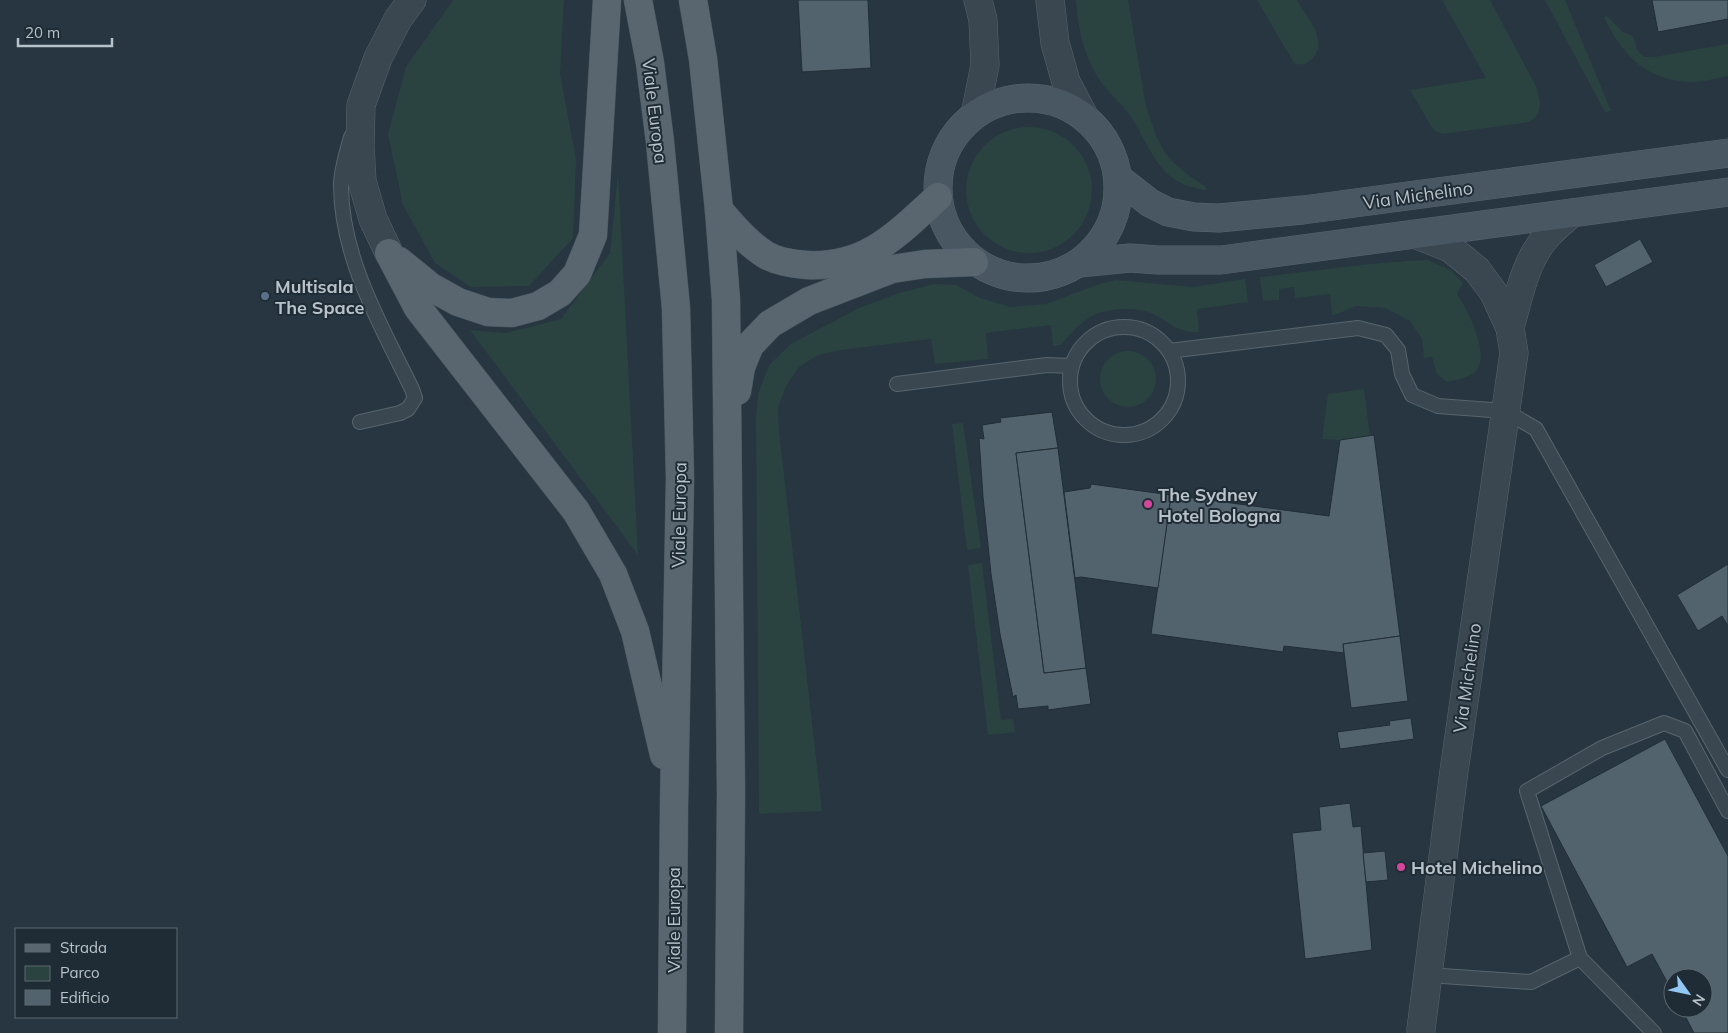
<svg xmlns="http://www.w3.org/2000/svg" width="1728" height="1033" viewBox="0 0 1728 1033" font-family="Mulish,sans-serif">
<style>
.green{fill:#2a4341}
.building{fill:#52636d;stroke:#222e37}
.lines{fill:none;stroke-linecap:round;stroke-linejoin:round}
.lane-casing{stroke:#59656d;stroke-width:16}
.street-casing{stroke:#59656d;stroke-width:29}
.secondary-casing{stroke:#59656d;stroke-width:29}
.primary-casing{stroke:#48535c;stroke-width:29}
.lane{stroke:#3b4750;stroke-width:14}
.street{stroke:#3b4750;stroke-width:28}
.secondary{stroke:#495763;stroke-width:28}
.primary{stroke:#596670;stroke-width:28}
.service-dot{fill:#5c6f8a;stroke:#202c35;stroke-width:2}
.hotel-dot{fill:#d1479c;stroke:#202c35;stroke-width:2}
.labels{text-anchor:middle;dominant-baseline:central;stroke-width:4;stroke-linejoin:round;paint-order:stroke}
.street-label{font-size:18px;fill:#b8c2ca;stroke:#202c35}
.poi-label{font-size:18px;font-weight:bold;fill:#b8c2ca;stroke:#202c35;text-anchor:start}
</style>
<rect width="100%" height="100%" fill="#273640"/>
<!-- green -->
<g class="green">
<polygon points="453,0 564,0 560,74 576,159 573,238 529,286 471,287 435,263 403,205 388,134 406,67"/>
<path d="M1076 0H1128L1146 106 1156 136 1165 153 1174 163 1188 175 1205 186 1207 190C1158 185 1152 149 1129 114 1122 104 1112 96 1104 86 1085 61 1078 31 1076 0Z"/>
<path d="M1257 0H1297C1306 16 1330 41 1312 59 1306 65 1301 66 1294 63Z"/>
<polygon points="1442,0 1490,0 1537,88 1540,103 1538,115 1529,122 1443,134 1435,131 1431,126 1410,90 1486,78"/>
<polygon points="1545,0 1565,0 1611,111 1605,112"/>
<path d="M1607 16 1623 32 1633 36 1637 50 1644 57H1654L1728 44V76C1717 78 1704 82 1693 82 1648 82 1622 56 1604 17Z"/>
<circle cx="1029" cy="190" r="63"/>
<polygon points="618,173 638,555 470,330 505,333 561,319 610,253"/>
<path d="M1428 260 1452 271 1463 283 1457 294C1467 308 1491 355 1476 371 1468 378 1456 380 1447 382L1437 374 1432 357 1424 358 1422 339 1410 321 1385 308 1356 306 1332 316 1330 294 1295 298 1294 287 1279 289V300L1263 301 1260 277C1316 271 1372 262 1428 260Z"/>
<path d="M1245 279 1248 302 1197 309 1199 332C1176 332 1172 324 1153 314 1137 306 1104 308 1089 318 1078 325 1069 336 1061 345L1053 346 1051 325 986 333 988 359 935 364 931 339 841 350 818 355 799 367 786 386 778 408 779 431 822 811 759 814 756 418 758 394 769 365 791 344 859 308 899 293 935 284 956 285 980 298 1011 307 1046 304 1099 284 1116 280 1193 287Z"/>
<circle cx="1128" cy="379" r="28"/>
<polygon points="1364,389 1370,436 1340,440 1322,439 1328,394"/>
<polygon points="963,423 981,548 967,550 952,424"/>
<polygon points="982,563 1001,720 1013,719 1015,732 988,735 968,565"/>
</g>
<!-- building -->
<g class="building">
<polygon points="798,0 868,0 871,68 802,72"/>
<polygon points="1652,0 1728,0 1728,19 1658,32"/>
<polygon points="1640,239 1653,262 1606,287 1594,265"/>
<polygon points="1052,412 1058,448 1016,453 1044,673 1086,668 1091,704 1048,710 1048,706 1018,709 1016,695 1013,697 1000,634 991,574 983,497 979,438 984,439 982,425 1001,422 1000,418"/>
<polygon points="1374,435 1400,636 1343,644 1344,653 1284,646 1283,652 1151,634 1171,495 1329,516 1340,440"/>
<polygon points="1058,448 1086,668 1044,673 1016,453"/>
<polygon points="1091,484 1171,495 1158,588 1081,577 1075,578 1064,492 1090,488"/>
<polygon points="1728,564 1728,626 1722,616 1698,631 1677,595"/>
<polygon points="1400,636 1408,701 1351,708 1343,644"/>
<polygon points="1411,718 1414,739 1340,749 1337,732 1390,725 1389,721"/>
<polygon points="1665,739 1728,856 1728,1033 1694,1033 1681,1008 1703,1008 1703,978 1673,978 1673,993 1652,954 1627,967 1541,806"/>
<polygon points="1350,803 1353,827 1361,826 1372,950 1305,959 1292,833 1321,830 1319,807"/>
<polygon points="1385,851 1388,880 1366,882 1363,853"/>
</g>
<g class="lines">
<defs>
<g id="lane">
<path d="M351 137C347 152 341 170 341 185 341 258 381 325 412 389L415 398 408 409 400 413 360 422"/>
<circle cx="1124" cy="381" r="54"/>
<polyline points="1169,351 1358,328 1386,335 1398,350 1402,374 1412,395 1438,406 1505,411 1536,429 1728,770"/>
<polyline points="897,384 1047,365 1072,366"/>
<polyline points="1428,975 1531,982 1580,958"/>
<polyline points="1654,1033 1580,958 1527,791 1602,748 1664,723 1685,731 1728,811"/>
</g>
<g id="street">
<polyline points="1050,0 1055,43 1066,82 1085,118"/>
<polyline points="975,115 985,65 983,20 978,0"/>
<polyline points="1417,235 1450,248 1477,270 1494,293 1510,328 1514,353 1454,771 1421,1029"/>
<polyline points="389,253 373,219 362,181 360,146 361,105 378,58 398,19 412,0"/>
<path d="M1510 328C1519 296 1525 259 1549 234 1556 226 1564 220 1572 213"/>
</g>
<g id="secondary">
<circle cx="1028" cy="188" r="90"/>
<polyline points="1118,178 1150,203 1168,212 1194,217 1219,218 1303,210 1728,153"/>
<polyline points="1080,263 1130,258 1158,260 1221,260 1728,192"/>
</g>
<g id="primary">
<polyline points="638,0 650,63 660,142 676,308 680,478 674,807 672,1033"/>
<polyline points="693,0 703,59 719,210 726,300 731,792 729,1033"/>
<path d="M719 210C733 226 748 244 766 255 778 262 793 264 807 265 867 268 897 234 938 197"/>
<polyline points="389,253 418,308 576,511 613,574 635,631 664,755"/>
<polyline points="399,261 431,287 458,302 488,312 512,313 538,306 560,293 577,274 593,235 607,0"/>
<polyline points="737,391 741,367 750,345 770,324 809,301 892,269 925,264 974,262"/>
</g>
</defs>
<!-- lane casing -->
<use href="#lane" class="lane-casing"/>
<!-- street casing -->
<use href="#street" class="street-casing"/>
<!-- secondary casing -->
<use href="#secondary" class="secondary-casing"/>
<!-- primary casing -->
<use href="#primary" class="primary-casing"/>
<!-- lane -->
<use href="#lane" class="lane"/>
<!-- street -->
<use href="#street" class="street"/>
<!-- secondary -->
<use href="#secondary" class="secondary"/>
<!-- primary -->
<use href="#primary" class="primary"/>
</g>
<!-- markers -->
<circle class="service-dot" cx="265" cy="296" r="5"/>
<g class="hotel-dot">
<circle cx="1148" cy="504" r="5"/>
<circle cx="1401" cy="867" r="5"/>
</g>
<g class="labels">
<!-- street labels -->
<g class="street-label">
<text transform="translate(655 111) rotate(83)">Viale Europa</text>
<text transform="translate(1418 195) rotate(-8)">Via Michelino</text>
<text transform="translate(679 515) rotate(-89)">Viale Europa</text>
<text transform="translate(1467 678) rotate(-82)">Via Michelino</text>
<text transform="translate(673 920) rotate(-90)">Viale Europa</text>
</g>
<!-- poi labels -->
<g class="poi-label">
<text x="275" y="286">Multisala<tspan x="275" dy="21">The Space</tspan></text>
<text x="1158" y="494">The Sydney<tspan x="1158" dy="21">Hotel Bologna</tspan></text>
<text x="1411" y="867">Hotel Michelino</text>
</g>
</g>
<!-- legend -->
<rect x="15" y="928" width="162" height="90" fill="#202c35" stroke="#5d6871"/>
<rect x="25" y="944" width="25" height="8" fill="#596670" stroke="#5d6871"/>
<text x="60" y="953" font-size="15" fill="#b8c2ca">Strada</text>
<rect x="25" y="966" width="25" height="15" fill="#2a4341" stroke="#5d6871"/>
<text x="60" y="978" font-size="15" fill="#b8c2ca">Parco</text>
<rect x="25" y="990" width="25" height="15" fill="#52636d" stroke="#5d6871"/>
<text x="60" y="1003" font-size="15" fill="#b8c2ca">Edificio</text>
<!-- north arrow -->
<g transform="translate(1688 993) rotate(123)"><circle r="24" fill="#202c35" stroke="#5d6871"/>
<path d="M0-4L9 19L0 12L-9 19Z" fill="#94c8f4"/>
<text y="-8" font-size="14" font-weight="bold" text-anchor="middle" fill="#b8c2ca">N</text>
</g>
<!-- scale -->
<path d="M18 38v8h94v-8" fill="none" stroke="#b8c2ca" stroke-width="2.5"/>
<text x="25" y="38" font-size="15" fill="#b8c2ca" stroke="#202c35" stroke-width="4" paint-order="stroke">20 m</text>
</svg>
